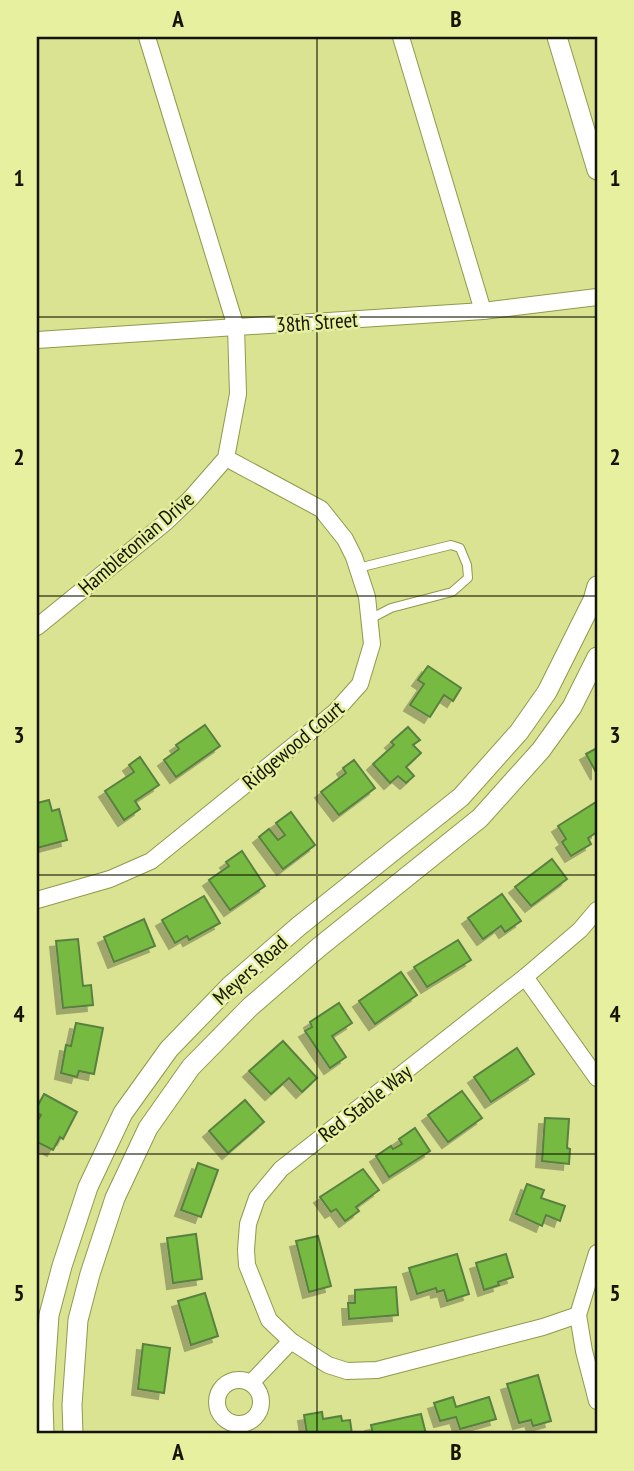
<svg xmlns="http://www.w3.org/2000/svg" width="634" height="1471" viewBox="0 0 634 1471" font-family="'PT Sans Narrow',sans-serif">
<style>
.building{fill:#77ba43;stroke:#59803f;stroke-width:2;filter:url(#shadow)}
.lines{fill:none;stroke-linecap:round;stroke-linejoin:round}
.service-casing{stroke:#91994b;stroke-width:10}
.minor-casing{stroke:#91994b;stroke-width:18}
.tertiary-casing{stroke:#91994b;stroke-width:21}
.service{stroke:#fff;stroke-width:8}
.minor{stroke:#fff;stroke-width:16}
.tertiary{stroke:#fff;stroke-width:19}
.grid{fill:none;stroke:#131500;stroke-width:2;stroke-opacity:0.55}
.labels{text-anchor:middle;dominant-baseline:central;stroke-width:5;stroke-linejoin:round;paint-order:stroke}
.street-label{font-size:21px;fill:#131500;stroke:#e6f09f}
.neatline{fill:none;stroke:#131500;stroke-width:2.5}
.grid-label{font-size:23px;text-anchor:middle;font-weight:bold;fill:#131500}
</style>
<defs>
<filter id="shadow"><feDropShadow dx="-6" dy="6" stdDeviation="0" flood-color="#0004"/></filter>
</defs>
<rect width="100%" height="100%" fill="#d9e392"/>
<!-- building -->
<g class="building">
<polygon points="428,666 461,688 453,701 444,695 430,717 410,705 424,684 418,680"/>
<polygon points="205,725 220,746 176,777 164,760 179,749 176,745"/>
<polygon points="408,727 420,740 413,745 421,753 406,767 414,776 406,783 398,776 390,783 373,764 394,745 391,742"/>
<polygon points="597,748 597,774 586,754"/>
<polygon points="140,757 159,785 135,801 140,809 124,820 105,791 134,772 129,765"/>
<polygon points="354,760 375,788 339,815 321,792 346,773 343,768"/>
<polygon points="49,800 52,811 59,809 67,840 37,848 37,803"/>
<polygon points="596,802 597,832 588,838 591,844 571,856 562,842 566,839 558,826"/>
<polygon points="291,812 315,845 283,869 259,837 269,829 278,840 285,835 276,823"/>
<polygon points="242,851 265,886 230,910 209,880 229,866 226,862"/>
<polygon points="552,859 567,879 531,906 515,887"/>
<polygon points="502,894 521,921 505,932 501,926 483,939 468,918"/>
<polygon points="204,896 220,923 189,940 187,936 175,943 162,920"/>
<polygon points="144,919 155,946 114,962 104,937"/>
<polygon points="78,939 83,986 91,985 93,1005 63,1008 56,941"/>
<polygon points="458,940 471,960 427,987 414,967"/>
<polygon points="401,972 417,995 375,1024 359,1001"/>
<polygon points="339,1003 352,1023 332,1036 346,1057 330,1068 305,1031 312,1027 310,1022"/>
<polygon points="76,1023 103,1028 94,1074 79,1071 77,1077 61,1073 66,1045 71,1046"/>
<polygon points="283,1041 317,1078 302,1092 289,1078 271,1094 249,1071"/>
<polygon points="517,1048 534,1074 491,1102 474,1077"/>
<polygon points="462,1091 482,1118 448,1142 428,1115"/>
<polygon points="44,1094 77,1112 63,1139 60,1137 53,1150 37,1142 37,1122 41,1115 37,1113 37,1107"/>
<polygon points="245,1100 264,1122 228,1153 209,1131"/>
<polygon points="545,1118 569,1119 567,1148 570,1149 569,1164 542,1161"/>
<polygon points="415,1128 430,1151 389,1177 376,1156 391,1146 393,1149 402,1144 399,1139"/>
<polygon points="198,1163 218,1170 201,1217 181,1210"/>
<polygon points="363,1169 379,1190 356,1207 359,1211 345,1221 336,1209 331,1212 320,1197"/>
<polygon points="527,1184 544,1190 541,1198 565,1206 560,1221 546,1215 542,1226 516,1214"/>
<polygon points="196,1234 202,1279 173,1283 167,1238"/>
<polygon points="318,1236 331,1286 309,1292 296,1241"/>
<polygon points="457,1254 469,1294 447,1301 444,1290 437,1292 436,1288 417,1294 409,1268"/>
<polygon points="506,1254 513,1277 498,1282 499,1285 484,1290 476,1263"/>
<polygon points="396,1287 398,1315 349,1319 348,1303 355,1303 355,1290"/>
<polygon points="205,1293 218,1336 191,1345 178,1301"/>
<polygon points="143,1344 170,1348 164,1393 138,1389"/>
<polygon points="538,1375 551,1421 533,1426 531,1420 519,1423 507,1384"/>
<polygon points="453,1397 456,1407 489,1397 496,1419 460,1429 456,1417 440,1421 434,1403"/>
<polygon points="322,1412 323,1419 341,1416 342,1421 350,1420 352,1434 307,1434 304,1415"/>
<polygon points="421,1414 426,1434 373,1434 371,1425"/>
</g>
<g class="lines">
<defs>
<polyline id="service" points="358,568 451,545 460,548 467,565 468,578 452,592 391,608 370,619"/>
<g id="minor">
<polyline points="401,37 483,311"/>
<polyline points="37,340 483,311 597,297"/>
<polyline points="37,627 166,522 191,498 226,458 238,394 236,327 147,37"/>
<polyline points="37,900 110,879 151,861 335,712 360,684 372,644 367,597 354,557 345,539 321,509 226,458"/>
<polyline points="525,977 597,1078"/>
<polyline points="597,1253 578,1315 584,1351 597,1401"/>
<polyline points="578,1315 543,1327 377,1370 347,1371 328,1365 291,1341 269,1320 247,1265 246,1250 248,1224 257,1198 281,1169 525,977 580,930 597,910"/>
<circle cx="239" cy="1402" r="22"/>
<polyline points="251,1383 291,1341"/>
</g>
<g id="tertiary">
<polyline points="557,37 597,170"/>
<polyline points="44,1434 43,1404 49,1315 62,1266 88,1187 123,1113 169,1049 230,986 299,926 461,797 519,732 547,692 593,600 597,586"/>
<polyline points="73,1434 72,1405 78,1320 90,1274 115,1198 148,1128 191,1067 250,1007 318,948 480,818 541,750 572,707 597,657"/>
</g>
</defs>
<!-- service casing -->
<use href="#service" class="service-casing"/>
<!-- minor casing -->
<use href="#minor" class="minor-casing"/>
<!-- tertiary casing -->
<use href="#tertiary" class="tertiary-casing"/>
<!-- service -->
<use href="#service" class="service"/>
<!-- minor -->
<use href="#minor" class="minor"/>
<!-- tertiary -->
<use href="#tertiary" class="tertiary"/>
</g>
<!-- grid -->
<path class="grid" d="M317 37V1434M37 317H597M37 596H597M37 875H597M37 1154H597"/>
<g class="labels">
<!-- street labels -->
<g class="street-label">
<text transform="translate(317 322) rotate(-4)">38th Street</text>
<text transform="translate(136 543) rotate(-41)">Hambletonian Drive</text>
<text transform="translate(293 745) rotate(-40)">Ridgewood Court</text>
<text transform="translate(250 970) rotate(-42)">Meyers Road</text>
<text transform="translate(365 1103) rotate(-38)">Red Stable Way</text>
</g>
</g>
<!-- border -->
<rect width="634" height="1471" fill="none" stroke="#e6f09f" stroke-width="77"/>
<rect x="38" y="38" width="558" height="1394" class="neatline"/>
<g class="grid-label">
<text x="178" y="27">A</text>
<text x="456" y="27">B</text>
<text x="19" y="186">1</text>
<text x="615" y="186">1</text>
<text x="19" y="465">2</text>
<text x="615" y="465">2</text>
<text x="19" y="743">3</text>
<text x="615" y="743">3</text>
<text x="19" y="1022">4</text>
<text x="615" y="1022">4</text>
<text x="19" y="1301">5</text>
<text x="615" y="1301">5</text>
<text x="178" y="1460">A</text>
<text x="456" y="1460">B</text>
</g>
</svg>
